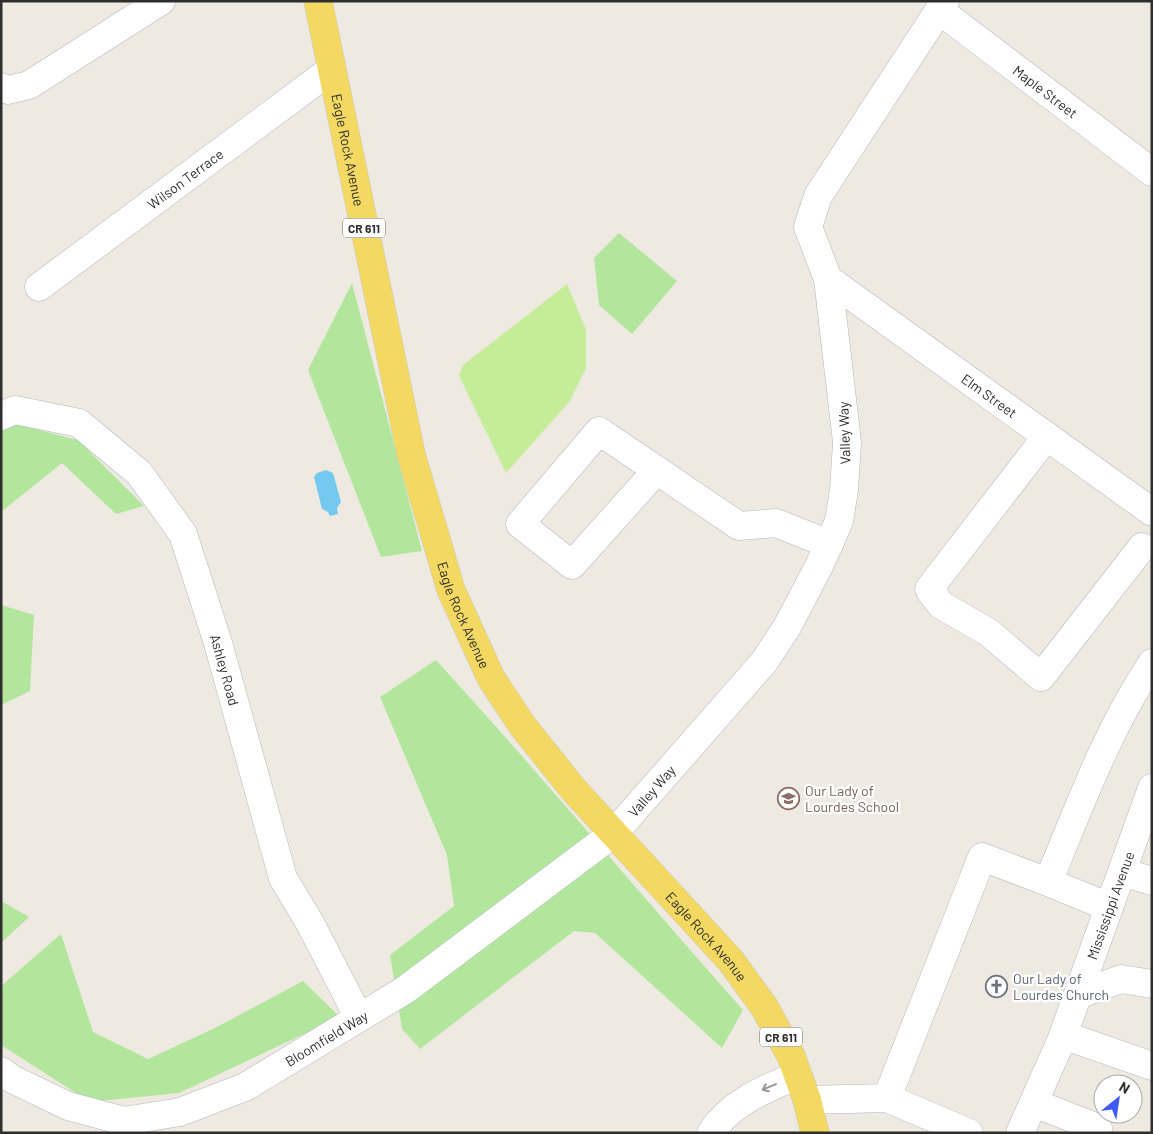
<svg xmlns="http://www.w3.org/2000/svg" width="1153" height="1134" viewBox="0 0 1153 1134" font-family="Barlow,sans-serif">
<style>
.green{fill:#b2e69d}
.pitch{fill:#c5ed99}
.water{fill:#74c9f1}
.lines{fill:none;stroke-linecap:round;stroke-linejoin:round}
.minor-casing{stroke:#b4b6c1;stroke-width:29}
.major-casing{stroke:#c9c9c9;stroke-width:29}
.minor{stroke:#fff;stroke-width:28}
.major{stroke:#f3d961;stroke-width:28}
.oneway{stroke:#969696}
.labels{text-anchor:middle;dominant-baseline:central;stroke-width:4.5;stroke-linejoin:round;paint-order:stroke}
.shield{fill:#fff;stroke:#6d6d6d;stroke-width:1}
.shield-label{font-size:12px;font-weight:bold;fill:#2e2e2e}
.street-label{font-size:14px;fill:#2e2e2e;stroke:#fff}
.education-label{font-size:14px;fill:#785e54;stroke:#fff;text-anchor:start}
.worship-label{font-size:14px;fill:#5b616d;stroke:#fff;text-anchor:start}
</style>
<rect width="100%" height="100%" fill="#efeae1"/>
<!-- green -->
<g class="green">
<polygon points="619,233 677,281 632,334 599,305 594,258"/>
<polygon points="352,283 422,551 381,557 308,370"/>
<polygon points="12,423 78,440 144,506 116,514 62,463 1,512 1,431"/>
<polygon points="1,605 34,615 30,691 1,705"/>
<path d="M436 660C541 775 640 894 743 1010L722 1048 595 933 574 931 420 1049 402 1029 390 955 454 906 447 855 380 697Z"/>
<polygon points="1,901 29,917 1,943"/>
<polygon points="61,934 93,1032 148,1059 215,1028 303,981 340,1017 179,1093 90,1102 1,1045 1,986"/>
</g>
<!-- pitch -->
<polygon class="pitch" points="567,284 586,329 586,368 570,401 506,473 459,376 463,365"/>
<!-- water -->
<polygon class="water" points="326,470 333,473 341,502 337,508 338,514 330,516 328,512 322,509 314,477 317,473"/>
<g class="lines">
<defs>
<g id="minor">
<path id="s1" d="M939 10 1152 172"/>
<polyline points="1,87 8,90 29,85 161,1"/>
<path id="s2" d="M828 279 1152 512"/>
<path id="s3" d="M39 287 332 69"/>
<path id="s4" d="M1 416 15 410 79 423 139 473 183 534 218 643 283 878 310 923 359 1018"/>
<polyline points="1047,436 929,589 941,605 988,632 1041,677 1142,547"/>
<polyline points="657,470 572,565 520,524 599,431 739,526 776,523 829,544"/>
<polyline points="1122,872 1152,881"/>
<path d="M1109 907 1048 882C1079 808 1107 730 1152 663"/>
<polyline points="1078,995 1121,979 1152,984"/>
<polyline points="1063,1035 1152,1066"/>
<path id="s5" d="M1 1071 12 1079 68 1106 124 1121 180 1112 245 1087 405 990 614 833 764 662 787 627 819 566 839 521 844 490 847 442 828 279 808 227 818 196 945 1"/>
<polyline points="887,1098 982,857 1048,882"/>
<polyline points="807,1100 887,1098 969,1133"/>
<polyline points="1034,1103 1098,1128 1096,1133"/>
<path d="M711 1133C731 1102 765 1089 798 1075"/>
<path id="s6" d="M1020 1133 1061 1041 1152 788"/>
</g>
<g id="major">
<path id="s7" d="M318 1 411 454 451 590 491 678 522 725 573 789 731 961 765 1008 791 1056 807 1100 815 1133"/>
</g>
</defs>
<!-- minor casing -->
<use href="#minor" class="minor-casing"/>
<!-- major casing -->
<use href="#major" class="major-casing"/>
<!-- minor -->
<use href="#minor" class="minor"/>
<!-- major -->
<use href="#major" class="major"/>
</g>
<!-- one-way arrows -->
<defs><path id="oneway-shaft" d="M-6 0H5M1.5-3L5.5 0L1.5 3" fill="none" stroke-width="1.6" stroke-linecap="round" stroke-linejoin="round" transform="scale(1.25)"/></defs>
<use class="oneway" href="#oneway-shaft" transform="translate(769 1087) rotate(157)"/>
<!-- icons -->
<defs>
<symbol id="school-ring" viewBox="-11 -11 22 22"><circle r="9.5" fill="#fff" stroke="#8d6e63" stroke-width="1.5"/><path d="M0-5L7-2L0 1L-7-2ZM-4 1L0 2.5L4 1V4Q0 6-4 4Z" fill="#8d6e63"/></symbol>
<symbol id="church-ring" viewBox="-11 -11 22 22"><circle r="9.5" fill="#fff" stroke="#6b7280" stroke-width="1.5"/><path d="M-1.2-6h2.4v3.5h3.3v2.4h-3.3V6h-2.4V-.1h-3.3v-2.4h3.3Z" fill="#6b7280"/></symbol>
</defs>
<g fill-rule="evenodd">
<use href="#school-ring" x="776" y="786" width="25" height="25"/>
<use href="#church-ring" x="984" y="974" width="25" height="25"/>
</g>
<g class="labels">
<!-- shield labels -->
<g class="shield">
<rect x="343" y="218.5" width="42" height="19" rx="4"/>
<rect x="760" y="1027.5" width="42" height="19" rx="4"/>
</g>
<g class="shield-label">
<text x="364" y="228">CR 611</text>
<text x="781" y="1037">CR 611</text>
</g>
<!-- street labels -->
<g class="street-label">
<text stroke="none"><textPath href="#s1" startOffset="134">Maple Street</textPath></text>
<text stroke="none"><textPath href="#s7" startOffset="152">Eagle Rock Avenue</textPath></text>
<text stroke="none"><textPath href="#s3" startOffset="182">Wilson Terrace</textPath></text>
<text stroke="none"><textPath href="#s2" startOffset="199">Elm Street</textPath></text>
<text transform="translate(844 433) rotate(-92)">Valley Way</text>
<text stroke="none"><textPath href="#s7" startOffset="632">Eagle Rock Avenue</textPath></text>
<text stroke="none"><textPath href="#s4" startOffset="376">Ashley Road</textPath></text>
<text stroke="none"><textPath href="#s5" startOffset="765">Valley Way</textPath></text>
<text stroke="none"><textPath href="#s6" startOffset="245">Mississippi Avenue</textPath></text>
<text stroke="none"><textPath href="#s7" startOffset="1038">Eagle Rock Avenue</textPath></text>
<text stroke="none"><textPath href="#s5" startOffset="355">Bloomfield Way</textPath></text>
</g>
<!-- education labels -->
<g class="education-label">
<text x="805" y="790">Our Lady of<tspan x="805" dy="16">Lourdes School</tspan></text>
</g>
<!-- worship labels -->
<g class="worship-label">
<text x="1013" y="978">Our Lady of<tspan x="1013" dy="16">Lourdes Church</tspan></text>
</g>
</g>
<!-- border -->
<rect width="1153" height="1134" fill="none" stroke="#2e2e2e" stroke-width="5"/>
<!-- north arrow -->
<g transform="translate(1118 1099) rotate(30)"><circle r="24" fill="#ffffff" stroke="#ababab"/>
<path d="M0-4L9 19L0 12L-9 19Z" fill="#4059fd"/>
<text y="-8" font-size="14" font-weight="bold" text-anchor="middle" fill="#2e2e2e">N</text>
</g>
</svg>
